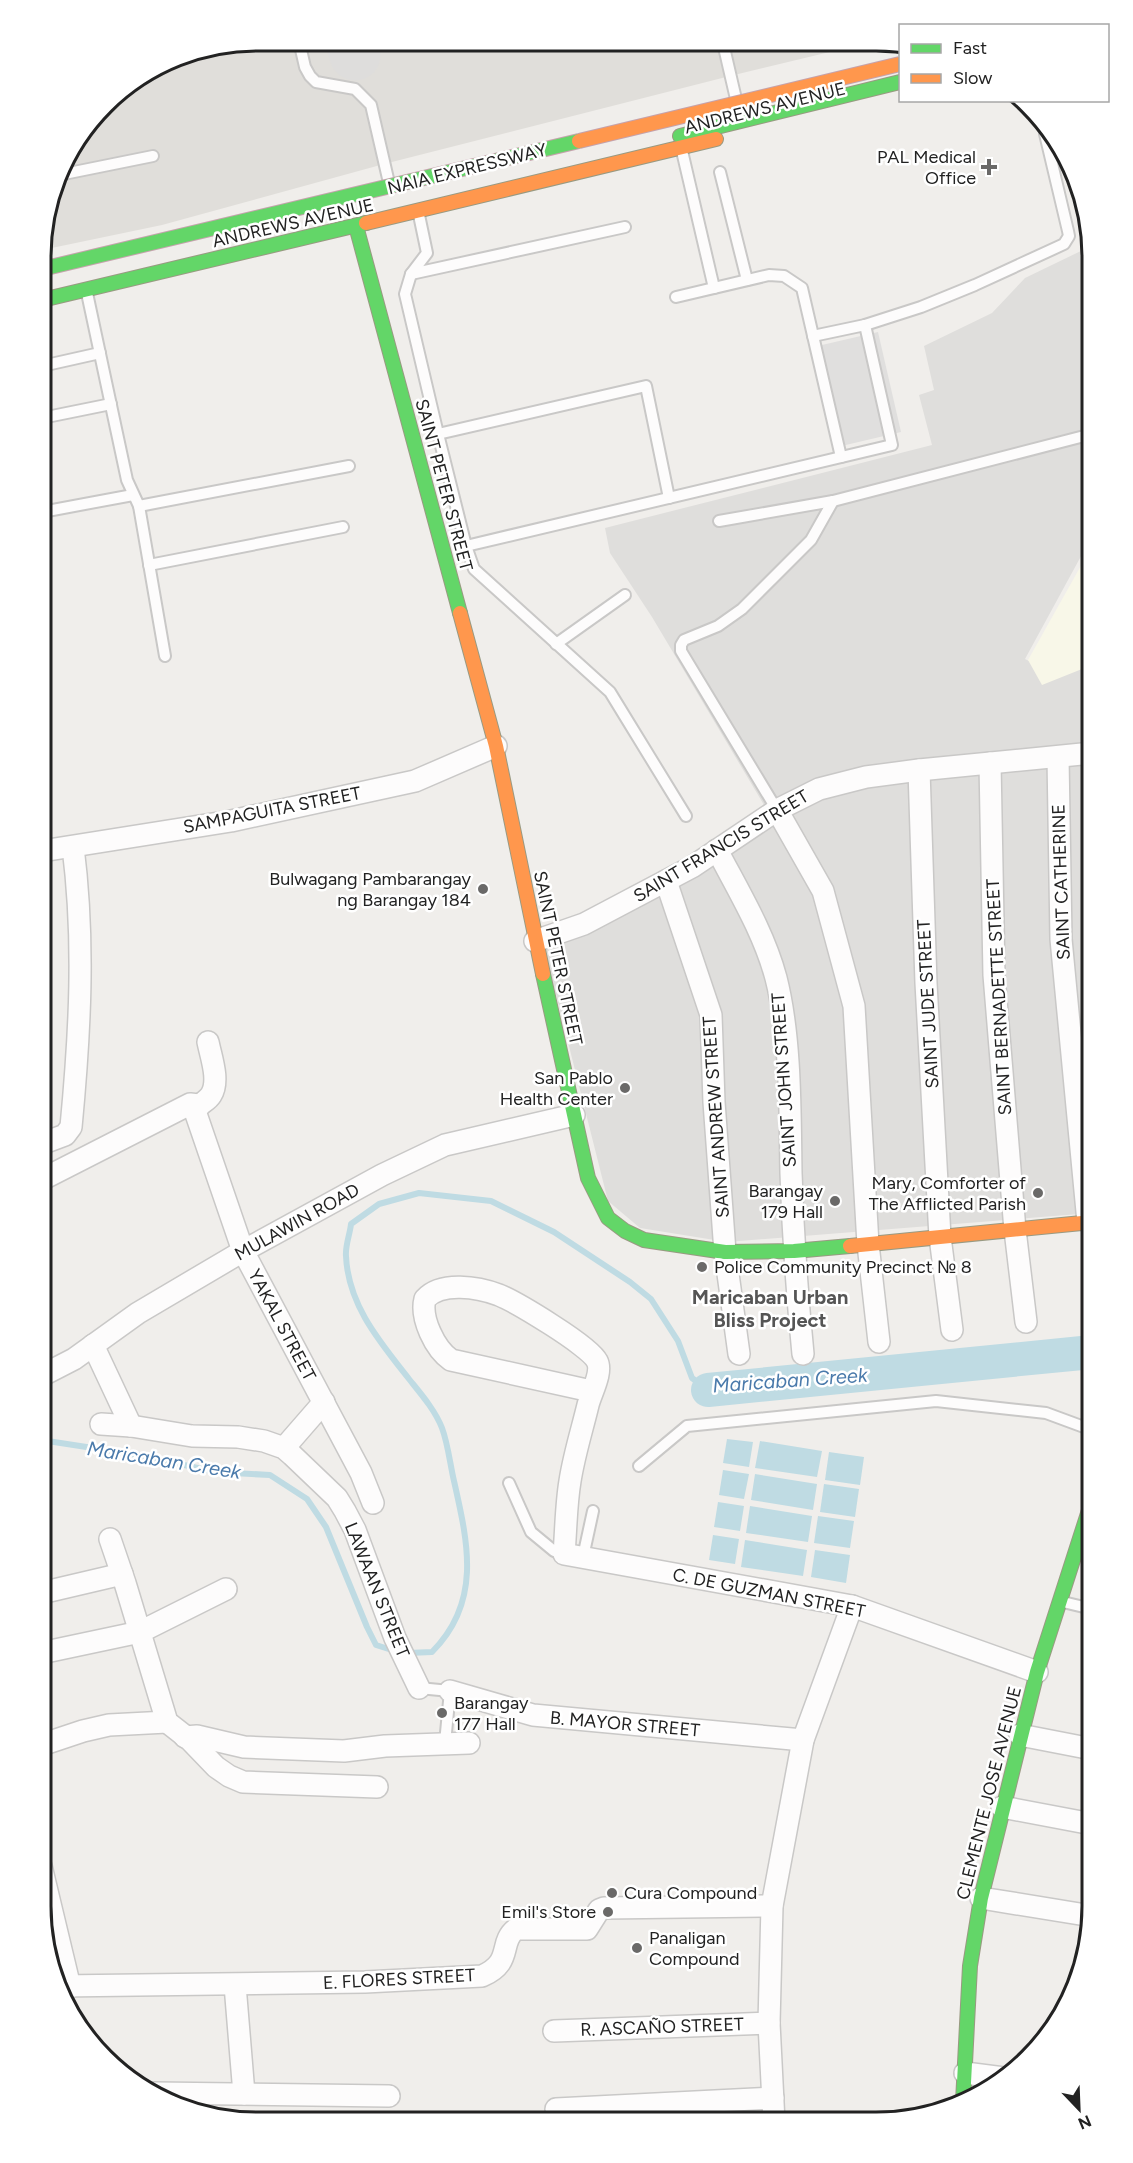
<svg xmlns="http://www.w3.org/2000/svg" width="1133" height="2163" viewBox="0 0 1133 2163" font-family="Figtree,sans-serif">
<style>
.residential{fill:#dfdedc}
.education{fill:#f8f7e8}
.airport{fill:#e0deda}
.parking{fill:#e0dfde}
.water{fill:#bfdbe3}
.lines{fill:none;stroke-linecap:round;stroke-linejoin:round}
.stream{stroke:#bfdbe3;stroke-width:6}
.river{stroke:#bfdbe3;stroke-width:34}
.taxiway{stroke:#dedddc;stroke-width:51}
.lane-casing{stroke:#c9c8c7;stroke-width:14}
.street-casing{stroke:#c9c8c7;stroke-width:24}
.fast-casing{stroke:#999a82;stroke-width:16}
.slow-casing{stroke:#999a82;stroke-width:16}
.lane{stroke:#fdfcfc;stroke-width:10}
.street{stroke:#fdfcfc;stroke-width:21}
.fast{stroke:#63d668;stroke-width:14}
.slow{stroke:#ff974d;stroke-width:14}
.fast-bridge-casing{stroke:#c5a2ac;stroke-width:16;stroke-linecap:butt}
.slow-bridge-casing{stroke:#c5a2ac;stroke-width:16;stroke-linecap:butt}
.fast-bridge{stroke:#63d668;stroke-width:14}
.slow-bridge{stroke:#ff974d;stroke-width:14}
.poi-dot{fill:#6a6968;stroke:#fff;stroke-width:2}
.labels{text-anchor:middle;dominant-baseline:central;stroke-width:5;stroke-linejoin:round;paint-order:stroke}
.street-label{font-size:18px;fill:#222;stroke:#fff}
.poi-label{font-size:18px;fill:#222;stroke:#fff;text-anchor:end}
.neighbourhood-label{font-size:20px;font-weight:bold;fill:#555;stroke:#fff}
.water-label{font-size:20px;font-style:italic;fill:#4a7aab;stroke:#fff}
.rim{fill:none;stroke:#222;stroke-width:3}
</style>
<rect width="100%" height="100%" fill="#f0eeeb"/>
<!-- residential -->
<polygon class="residential" points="1085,249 1092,282 1092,536 1025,659 1053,673 1092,655 1092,1213 727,1242 640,1228 608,1201 540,931 640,889 767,810 652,617 610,553 605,528 932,445 919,395 934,390 924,346 992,313 1025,278"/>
<!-- education -->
<polygon class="education" points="1092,546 1092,665 1042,685 1028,660"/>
<!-- airport -->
<polygon class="airport" points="257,41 863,44 730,76 384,164 162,225 42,250 42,229 63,161 114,95 175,57"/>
<!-- parking -->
<polygon class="parking" points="878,332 901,432 833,448 809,348"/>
<!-- water -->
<g class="water">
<polygon points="727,1439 753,1442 749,1467 723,1463"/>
<polygon points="760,1441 822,1451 817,1477 755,1468"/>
<polygon points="829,1452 864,1457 860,1485 825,1480"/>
<polygon points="723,1470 749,1474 744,1499 719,1495"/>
<polygon points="755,1474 817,1484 813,1510 751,1500"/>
<polygon points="824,1484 859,1489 855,1517 820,1512"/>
<polygon points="718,1502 744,1506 740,1531 714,1527"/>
<polygon points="750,1506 812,1516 808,1542 746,1533"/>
<polygon points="818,1516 854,1521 850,1548 814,1543"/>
<polygon points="713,1535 739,1539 735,1564 709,1560"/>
<polygon points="745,1540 807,1550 803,1576 741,1567"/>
<polygon points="815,1550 850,1555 846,1583 811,1577"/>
</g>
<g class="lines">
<!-- stream -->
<g class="stream">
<polyline points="41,1440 145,1456 215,1472 270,1475 307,1499 326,1527 367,1627 376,1645 395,1651"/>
<path d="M408 1653 432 1652C482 1602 468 1543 454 1481 450 1464 448 1444 442 1428 435 1410 421 1394 409 1379 380 1342 348 1305 346 1256 345 1246 350 1234 351 1224L379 1204 419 1193 491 1201 554 1232 630 1282 651 1299 678 1341 692 1378 708 1390"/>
</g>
<!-- river -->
<polyline class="river" points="708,1390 1092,1352"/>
<!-- taxiway -->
<polyline class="taxiway" points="351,41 355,55"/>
<defs>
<g id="lane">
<polyline points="299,41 305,67 310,76 316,82 355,89 371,105 389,183"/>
<polyline points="723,43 736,99"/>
<polyline points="682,151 714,288"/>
<polyline points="720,172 747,280"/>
<polyline points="59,175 153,156"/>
<polyline points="1075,179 1089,235"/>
<polyline points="419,215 427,253 411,274 405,294 438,434 466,546 474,569 610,692 686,816"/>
<polyline points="411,274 625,227"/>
<polyline points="87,293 127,480 139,506 165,656"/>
<polyline points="676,297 769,275 784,276 802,288 841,457"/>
<polyline points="813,336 865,325 921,307 975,285 1064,244 1069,236 1068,231 1045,134"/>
<polyline points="42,366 100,353"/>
<polyline points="42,418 111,404"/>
<polyline points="438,434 646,386 669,498"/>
<polyline points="139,506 349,466"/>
<polyline points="42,512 133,495"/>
<polyline points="719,521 833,501 1092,434"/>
<polyline points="466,546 892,445 865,325"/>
<polyline points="149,565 343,527"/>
<polyline points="556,644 625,595"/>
<polyline points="777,810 681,651 681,645 684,640 718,626 742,609 811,540 833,501"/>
<polyline points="639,1466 687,1426 936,1401 1046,1413 1092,1430"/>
<polyline points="509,1483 531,1532 554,1551 564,1554"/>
<polyline points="583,1557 593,1511"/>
<polyline points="1063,1602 1092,1609"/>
<polyline points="419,1688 450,1691 445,1743"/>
</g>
<g id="street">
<polyline points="1058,757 1061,939 1088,1222"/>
<polyline points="990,763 994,975 1015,1230 1026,1322"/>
<polyline points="919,770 926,983 940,1237 952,1330"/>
<polyline points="777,810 823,891 854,1006 868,1244 879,1342"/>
<path d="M717 850C739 892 764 933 776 978 791 1037 790 1111 791 1173 793 1233 797 1294 803 1354"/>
<polyline points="42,851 231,821 415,781 496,746"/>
<polyline points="666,881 711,1015 714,1102 725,1252 739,1354"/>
<polyline points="535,941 584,924 692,867 777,810 819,789 866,777 919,770 1092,753"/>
<path d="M208 1042C211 1057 220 1081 211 1095 206 1103 197 1103 196 1114L243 1251 361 1473 373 1503"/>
<path d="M41 1144 65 1135 71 1127C80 1033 85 941 73 847"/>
<polyline points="41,1180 190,1104 199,1105"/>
<polyline points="93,1345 131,1426"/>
<polyline points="41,1376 74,1359 138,1313 243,1251 382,1175 445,1145 574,1115"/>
<path d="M591 1391 451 1360C435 1349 420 1318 425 1299 441 1281 478 1287 499 1295 516 1302 590 1346 597 1361 603 1372 591 1393 588 1405 582 1430 574 1455 570 1481 566 1505 566 1530 564 1554L852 1606 1037 1672"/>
<polyline points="101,1424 131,1426 192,1436 238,1437 264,1441 284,1448 292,1455 337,1498 345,1511 355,1530 395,1638 419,1688"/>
<polyline points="284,1448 324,1402"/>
<polyline points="110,1539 125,1583 167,1722 190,1740 216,1767 229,1776 243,1782 377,1787"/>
<polyline points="41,1593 122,1574"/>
<polyline points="41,1653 140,1632 226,1589"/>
<polyline points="450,1691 533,1715 803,1740"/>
<polyline points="1020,1735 1092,1749"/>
<polyline points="185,1737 197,1736 244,1747 344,1751 385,1746 469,1743"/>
<polyline points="41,1745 83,1731 109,1725 167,1722"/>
<polyline points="1002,1807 1092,1824"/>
<polyline points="41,1866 70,1987"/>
<polyline points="981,1898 1092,1916"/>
<polyline points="235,1985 244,2094"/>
<path d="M59 1986 365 1982 482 1976C514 1962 498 1943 516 1929H587L599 1910 604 1908 772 1906"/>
<polyline points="554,2031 769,2023"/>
<polyline points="965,2073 1004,2078"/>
<polyline points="154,2093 389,2096"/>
<polyline points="556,2109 773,2098"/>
<polyline points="774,2122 769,2023 772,1906 803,1740 852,1606"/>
</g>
<g id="fast">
<polyline points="680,136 900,82"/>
<polyline points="356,226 460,613"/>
<polyline points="42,300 366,223"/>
<polyline points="543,974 588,1178 608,1218 625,1231 644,1240 725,1252 794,1251 850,1246"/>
<polyline points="963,2102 970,1966 981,1898 1037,1672 1092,1501"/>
</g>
<g id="slow">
<polyline points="366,223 716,139"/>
<polyline points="460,613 496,746 543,974"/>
<polyline points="850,1246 1092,1222"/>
</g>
</defs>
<!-- lane casing -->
<use href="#lane" class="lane-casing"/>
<!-- street casing -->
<use href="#street" class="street-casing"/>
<!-- fast casing -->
<use href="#fast" class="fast-casing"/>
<!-- slow casing -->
<use href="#slow" class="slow-casing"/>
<!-- lane -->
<use href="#lane" class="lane"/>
<!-- street -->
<use href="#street" class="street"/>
<!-- fast -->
<use href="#fast" class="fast"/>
<!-- slow -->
<use href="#slow" class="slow"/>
<defs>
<polyline id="fast-bridge" points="42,269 579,141"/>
<polyline id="slow-bridge" points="579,141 900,64"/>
</defs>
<!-- fast-bridge casing -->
<use href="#fast-bridge" class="fast-bridge-casing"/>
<!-- slow-bridge casing -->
<use href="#slow-bridge" class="slow-bridge-casing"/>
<!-- fast-bridge -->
<use href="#fast-bridge" class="fast-bridge"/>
<!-- slow-bridge -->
<use href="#slow-bridge" class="slow-bridge"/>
</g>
<!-- markers -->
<g class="poi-dot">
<path d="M986 158h6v6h6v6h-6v6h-6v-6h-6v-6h6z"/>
<circle cx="483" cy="889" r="6"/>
<circle cx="625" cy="1088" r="6"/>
<circle cx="1038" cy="1193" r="6"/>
<circle cx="835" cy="1201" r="6"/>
<circle cx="702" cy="1267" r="6"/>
<circle cx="442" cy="1713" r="6"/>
<circle cx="612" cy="1893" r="6"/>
<circle cx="608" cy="1912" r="6"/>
<circle cx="637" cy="1948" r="6"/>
</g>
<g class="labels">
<!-- street labels -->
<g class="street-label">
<text transform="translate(765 108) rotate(-14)">ANDREWS AVENUE</text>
<text transform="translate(467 169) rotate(-14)">NAIA EXPRESSWAY</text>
<text transform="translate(293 223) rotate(-13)">ANDREWS AVENUE</text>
<text transform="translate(444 485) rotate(75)">SAINT PETER STREET</text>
<text transform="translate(272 810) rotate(-11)">SAMPAGUITA STREET</text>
<text transform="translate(721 846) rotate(-31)">SAINT FRANCIS STREET</text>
<text transform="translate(1061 882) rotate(-92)">SAINT CATHERINE</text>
<text transform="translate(558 958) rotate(78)">SAINT PETER STREET</text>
<text transform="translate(999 997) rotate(-93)">SAINT BERNADETTE STREET</text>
<text transform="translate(928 1004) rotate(-93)">SAINT JUDE STREET</text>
<text transform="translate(784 1080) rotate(-94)">SAINT JOHN STREET</text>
<text transform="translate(716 1117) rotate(-94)">SAINT ANDREW STREET</text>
<text transform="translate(297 1222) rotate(-29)">MULAWIN ROAD</text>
<text transform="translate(282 1325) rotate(62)">YAKAL STREET</text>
<text transform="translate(377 1590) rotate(68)">LAWAAN STREET</text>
<text transform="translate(769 1593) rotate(11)">C. DE GUZMAN STREET</text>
<text transform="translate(625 1724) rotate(5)">B. MAYOR STREET</text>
<text transform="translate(989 1793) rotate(-76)">CLEMENTE JOSE AVENUE</text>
<text transform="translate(399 1979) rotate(-3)">E. FLORES STREET</text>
<text transform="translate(662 2027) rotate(-2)">R. ASCAÑO STREET</text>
</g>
<!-- poi labels -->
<g class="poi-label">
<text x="976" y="157">PAL Medical<tspan x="976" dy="21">Office</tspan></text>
<text x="471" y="879">Bulwagang Pambarangay<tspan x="471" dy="21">ng Barangay 184</tspan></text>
<text x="613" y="1078">San Pablo<tspan x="613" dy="21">Health Center</tspan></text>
<text x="1026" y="1183">Mary, Comforter of<tspan x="1026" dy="21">The Afflicted Parish</tspan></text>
<text x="823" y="1191">Barangay<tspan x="823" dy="21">179 Hall</tspan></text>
<text x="714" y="1267" text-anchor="start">Police Community Precinct № 8</text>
<text x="454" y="1703" text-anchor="start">Barangay<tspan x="454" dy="21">177 Hall</tspan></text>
<text x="624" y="1893" text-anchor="start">Cura Compound</text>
<text x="596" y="1912">Emil's Store</text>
<text x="649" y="1938" text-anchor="start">Panaligan<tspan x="649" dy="21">Compound</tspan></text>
</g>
<!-- neighbourhood labels -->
<g class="neighbourhood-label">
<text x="770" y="1297">Maricaban Urban<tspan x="770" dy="23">Bliss Project</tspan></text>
</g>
<!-- water labels -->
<g class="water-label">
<text transform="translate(790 1380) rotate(-4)">Maricaban Creek</text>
<text transform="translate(164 1460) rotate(9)">Maricaban Creek</text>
</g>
</g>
<!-- crop -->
<path d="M0 0H1133V2163H0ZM257 51H876A206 206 0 0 1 1082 257V1906A206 206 0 0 1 876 2112H257A206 206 0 0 1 51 1906V257A206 206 0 0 1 257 51Z" fill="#fff" fill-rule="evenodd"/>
<path class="rim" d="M257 51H876A206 206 0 0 1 1082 257V1906A206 206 0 0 1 876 2112H257A206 206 0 0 1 51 1906V257A206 206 0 0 1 257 51Z"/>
<!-- legend -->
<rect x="899" y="24" width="210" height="78" fill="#ffffff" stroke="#a7a7a7" stroke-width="1.5"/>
<rect x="911" y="44" width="30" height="9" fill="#63d668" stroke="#a7a7a7" stroke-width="1.5"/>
<text x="953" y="54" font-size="18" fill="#222222">Fast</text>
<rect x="911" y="74" width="30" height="9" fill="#ff974d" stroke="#a7a7a7" stroke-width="1.5"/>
<text x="953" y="84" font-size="18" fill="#222222">Slow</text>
<!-- north arrow -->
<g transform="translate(1079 2109) rotate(157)" stroke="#ffffff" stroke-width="4.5" paint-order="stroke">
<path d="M0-4.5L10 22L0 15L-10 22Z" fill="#222222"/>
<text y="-9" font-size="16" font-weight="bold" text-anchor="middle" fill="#222222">N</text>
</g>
</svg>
